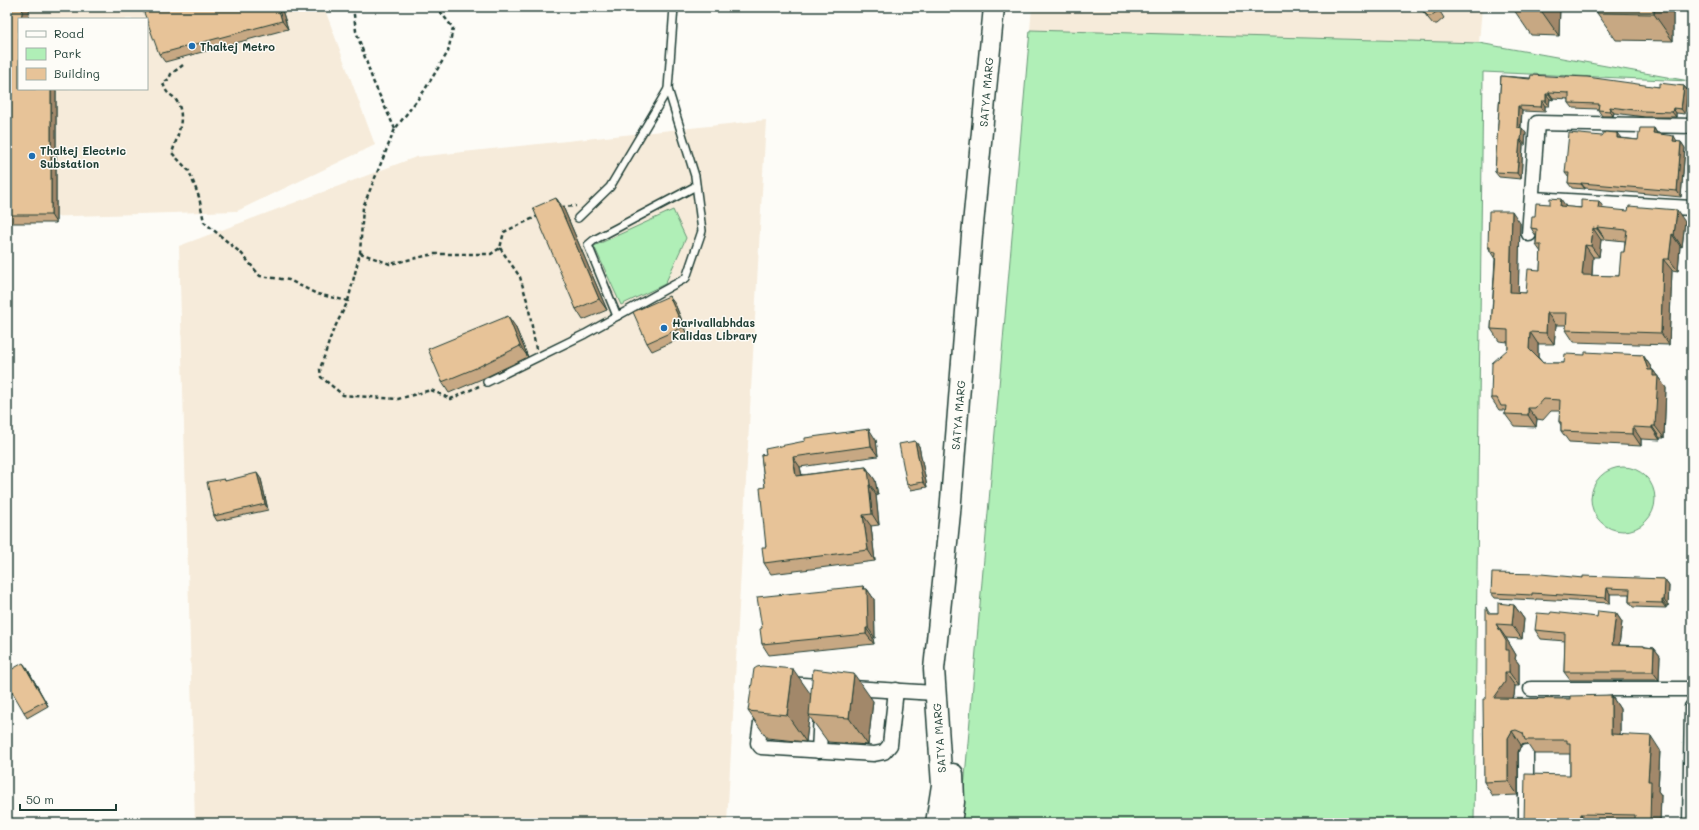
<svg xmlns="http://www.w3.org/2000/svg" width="1699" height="830" viewBox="0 0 1699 830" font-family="Mali,sans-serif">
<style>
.built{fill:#f6ebda;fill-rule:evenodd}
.green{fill:#b0efb7;stroke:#689676}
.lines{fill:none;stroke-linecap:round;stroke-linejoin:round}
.service-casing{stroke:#1f3d34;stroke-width:10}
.minor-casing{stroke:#1f3d34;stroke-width:17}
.secondary-casing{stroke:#1f3d34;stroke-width:23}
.path{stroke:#1f3d34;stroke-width:2.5;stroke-dasharray:4 3;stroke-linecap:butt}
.service{stroke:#fdfcf7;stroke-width:7}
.minor{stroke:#fdfcf7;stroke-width:14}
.secondary{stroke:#fdfcf7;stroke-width:20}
.wall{fill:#c7a883;stroke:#1f3d34;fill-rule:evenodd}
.shaded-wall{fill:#a2886a;stroke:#1f3d34}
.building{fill:#e7c398;stroke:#1f3d34;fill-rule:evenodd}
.poi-dot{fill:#1f6fb2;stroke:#fdfcf7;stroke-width:1.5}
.labels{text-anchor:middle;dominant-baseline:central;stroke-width:3;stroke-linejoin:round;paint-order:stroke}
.poi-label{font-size:11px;font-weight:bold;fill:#1f3d34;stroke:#fdfcf7;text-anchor:start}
.street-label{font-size:11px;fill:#1f3d34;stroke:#fdfcf7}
</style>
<rect width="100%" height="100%" fill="#fdfcf7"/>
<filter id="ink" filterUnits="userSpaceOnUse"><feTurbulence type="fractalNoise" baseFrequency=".025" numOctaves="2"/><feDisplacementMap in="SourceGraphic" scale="8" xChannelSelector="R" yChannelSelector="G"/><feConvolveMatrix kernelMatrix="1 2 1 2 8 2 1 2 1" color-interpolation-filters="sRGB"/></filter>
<g filter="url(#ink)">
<!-- built -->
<g class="built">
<path d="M7 7H324L375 145 237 211 7 218ZM19 19H147V89H19Z"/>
<polygon points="1032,7 1482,7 1479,43 1117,37 1030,30"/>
<polygon points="766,120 727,823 195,823 179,246 416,157"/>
</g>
<!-- green -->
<g class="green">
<polygon points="1030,30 1479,43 1689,81 1483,72 1474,823 961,823"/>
<polygon points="673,210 686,238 665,284 621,305 594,246"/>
<circle cx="1623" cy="499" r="32"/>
</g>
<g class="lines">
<defs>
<g id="service">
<polyline points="578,218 610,187 668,89"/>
<polyline points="617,316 588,245 594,240 696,186"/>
<polyline points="487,382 585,334 686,278 702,231 695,176 668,89 674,7"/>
</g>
<g id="minor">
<polyline points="1532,199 1692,208"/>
<polyline points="1529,234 1537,123 1692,126"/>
<polyline points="786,684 935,693"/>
<polyline points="1531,689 1692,689"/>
<polyline points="763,709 758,743 761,747 874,754 884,752 890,745 896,690"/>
<polyline points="819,751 821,713"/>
<polyline points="1526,823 1526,752"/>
<polyline points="1690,823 1692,707"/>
</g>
<g id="secondary">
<polyline points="936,823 942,785 934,669 950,513 972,235 994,7"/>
<polyline points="951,823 954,802 953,774"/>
</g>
</defs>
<!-- service casing -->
<use href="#service" class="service-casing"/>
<!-- minor casing -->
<use href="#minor" class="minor-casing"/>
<!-- secondary casing -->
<use href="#secondary" class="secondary-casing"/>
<!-- path -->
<g class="path">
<polyline points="353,7 356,31 373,81 395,129"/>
<path d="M183 65 171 74 169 79 163 83C168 98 170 92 176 100 187 116 177 137 172 153L189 171 199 197 204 222 242 254 260 276 289 280 317 294 348 301 332 333 320 369 321 377 343 395 398 399 431 390 451 399 479 386"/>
<polyline points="561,207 576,206"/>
<polyline points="500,248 520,277 528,304 536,349"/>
<polyline points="360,253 390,264 434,254 491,254 500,248 504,232 538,216"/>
<polyline points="348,301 360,253 363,207 395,129 424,91 448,52 453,28 439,10 439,7"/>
</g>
<!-- service -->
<use href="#service" class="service"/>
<!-- minor -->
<use href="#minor" class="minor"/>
<!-- secondary -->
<use href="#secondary" class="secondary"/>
</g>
<!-- wall -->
<g class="wall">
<polygon points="7,7 19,19 19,89 56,90 56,223 7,223"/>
<polygon points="281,7 288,29 165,62 159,54"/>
<polygon points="1512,7 1560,7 1559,36 1531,35"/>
<polygon points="1597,7 1673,7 1673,41 1616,40 1597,13"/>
<polygon points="1422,10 1439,10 1444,18 1437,24 1433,24 1428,18"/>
<polygon points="1501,76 1659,87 1684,86 1688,91 1685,114 1676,113 1676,117 1645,117 1614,113 1613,116 1602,116 1598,110 1598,109 1573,108 1569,103 1569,99 1553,98 1553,100 1550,99 1549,106 1545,106 1545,112 1522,111 1521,128 1526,133 1525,145 1523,145 1521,179 1499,177 1495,172"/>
<polygon points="1654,128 1657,133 1677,141 1677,142 1681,142 1685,148 1681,197 1585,188 1585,189 1572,188 1568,183 1569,178 1565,173 1621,138 1638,140"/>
<polygon points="556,198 564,209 607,310 583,320 576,309"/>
<path d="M1566 207 1604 209 1685 222 1682 247 1680 246 1678 271 1672 270 1669 345 1574 342 1566 330V325H1556L1554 344H1538V357L1543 363H1564L1585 355H1643L1651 367 1652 370H1653L1666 388 1664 438H1660V440L1641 439V446L1569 442 1561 431V425L1559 422 1560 411H1551L1543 420 1537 419 1536 427 1514 426 1505 414V412L1504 410H1499L1491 398 1508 349V342L1499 341 1491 329 1495 259 1490 251V250L1488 247 1520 223 1518 293H1526L1540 270 1541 252 1536 245V236L1531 228 1535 216ZM1605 239 1625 241 1624 252 1619 276H1592L1593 257H1599L1601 240H1605Z"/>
<polygon points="675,304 688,335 652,351 647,343"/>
<polygon points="515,326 528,357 484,378 449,393 442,382"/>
<polygon points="876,440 878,456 800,467 802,475 866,467 875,480 878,495 876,495 879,525 871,526 875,561 771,574 764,563 766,547 765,487 761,455"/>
<polygon points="915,441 919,446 927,487 911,490 907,485"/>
<polygon points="224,479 226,481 261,479 268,510 217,521 214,516"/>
<polygon points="1583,578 1664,579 1669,586 1668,606 1666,606 1666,608 1633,607 1629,602 1629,594 1610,594 1610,603 1536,599 1536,600 1495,598 1491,593"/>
<polygon points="863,586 865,589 867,589 874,599 875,638 873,638 874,644 769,655 762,644 762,628"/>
<polygon points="1514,605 1524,619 1522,639 1506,638 1516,655 1515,659 1519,664 1519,686 1515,686 1514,696 1513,699 1570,699 1611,695 1620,709 1620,734 1660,750 1658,791 1661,795 1660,823 1481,823 1524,821 1570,775 1570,754 1534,754 1528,745 1526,744 1521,745 1518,752 1518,795 1493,796 1484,782 1486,699 1490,613 1498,613"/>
<polygon points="1616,613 1622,622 1619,645 1644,646 1646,647 1654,648 1660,656 1659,680 1570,680 1564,672 1565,641 1541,639 1535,630"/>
<polygon points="27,668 48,706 27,718 24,712"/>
<polygon points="811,695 873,701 868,745 828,742 809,716 806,742 767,738 748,711"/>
</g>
<!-- shaded-wall -->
<g class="shaded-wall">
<polygon points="23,7 30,7 28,19 21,19"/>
<polygon points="278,7 281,7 288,29 282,21"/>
<polygon points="1540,7 1560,7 1559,36 1540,9"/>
<polygon points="1654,7 1673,7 1673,41 1654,14"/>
<polygon points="1684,86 1688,91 1685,114 1681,109"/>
<polygon points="51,89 56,90 56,223 51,215"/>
<polygon points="1549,92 1553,98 1553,100 1549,94"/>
<polygon points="1546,94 1550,99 1549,106 1546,101"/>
<polygon points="1542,101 1545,106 1545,112 1541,107"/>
<polygon points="1518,106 1522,111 1520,133 1517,127"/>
<polygon points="1610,107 1614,113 1613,116 1610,111"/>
<polygon points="1673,108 1676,113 1676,117 1672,112"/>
<polygon points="1522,128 1526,133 1525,145 1521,140"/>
<polygon points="1654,128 1657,134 1653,133"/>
<polygon points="1617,133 1621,138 1617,138"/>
<polygon points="1674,136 1677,141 1677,146 1673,141"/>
<polygon points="1520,140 1523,145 1521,179 1517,173"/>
<polygon points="1681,142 1685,148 1681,197 1677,191"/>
<polygon points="1581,183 1585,188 1585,189 1581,184"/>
<polygon points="556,198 564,209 607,310 599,299"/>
<polygon points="1561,199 1569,211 1560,206"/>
<polygon points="1599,201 1607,213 1598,208"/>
<polygon points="1677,210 1685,222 1682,247 1674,235"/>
<polygon points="1512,211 1520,223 1518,304 1510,292"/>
<polygon points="1597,227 1605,239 1605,240 1597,229"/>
<polygon points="1593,228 1601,240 1599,257 1591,246"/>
<polygon points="1672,234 1680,246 1678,271 1669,259"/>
<polygon points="1585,245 1593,257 1591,287 1582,275"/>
<polygon points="1663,259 1672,270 1669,345 1661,333"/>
<polygon points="669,296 675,304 688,335 683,327"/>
<polygon points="1547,313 1556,325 1554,344 1546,333"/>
<polygon points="508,316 515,326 528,357 520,346"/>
<polygon points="1530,332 1538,344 1538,361 1529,349"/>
<polygon points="1643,355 1651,367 1653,373 1653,370 1666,388 1664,438 1655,426 1648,370"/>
<polygon points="1528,408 1537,419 1536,427 1528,415"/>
<polygon points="1652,426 1660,438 1660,440 1652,428"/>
<polygon points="1633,427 1641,439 1641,446 1633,434"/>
<polygon points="869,429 876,440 878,456 871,446"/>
<polygon points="915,441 919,446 927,487 923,482"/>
<polygon points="793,457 800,467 804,486 796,476"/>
<polygon points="866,467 875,480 878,495 870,485 866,470"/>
<polygon points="257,473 261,479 268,510 265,504"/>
<polygon points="869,485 876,495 879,525 872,514"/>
<polygon points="863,515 871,526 875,561 868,550"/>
<polygon points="1664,579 1669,586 1668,606 1664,600"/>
<polygon points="863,586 867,592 867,589 874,599 875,638 868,628"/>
<polygon points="1607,588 1610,594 1610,603 1606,598"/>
<polygon points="1662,600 1666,606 1666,608 1662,603"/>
<polygon points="1514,605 1524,619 1522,639 1512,625"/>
<polygon points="1616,613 1622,622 1618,653 1612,645"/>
<polygon points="1496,624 1506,638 1516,655 1515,659 1519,664 1519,686 1509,672 1506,650"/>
<polygon points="866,628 873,638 874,644 866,634"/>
<polygon points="1654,648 1660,656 1659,680 1653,672"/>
<polygon points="23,663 27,668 48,706 45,701"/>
<polygon points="793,669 812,696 806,742 787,715"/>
<polygon points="1505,672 1515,686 1514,696 1503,712 1494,698"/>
<polygon points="854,674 873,701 868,745 849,718"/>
<polygon points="1611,695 1620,709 1620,748 1611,734"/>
<polygon points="1512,731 1521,745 1518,752 1518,795 1508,781 1508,738"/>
<polygon points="1651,736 1660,750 1658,791 1661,795 1660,823 1650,823 1648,781"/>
<polygon points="1581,814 1587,823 1580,823"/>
</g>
<!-- building -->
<g class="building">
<polygon points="7,7 23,7 21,19 19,19 19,89 51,89 51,215 7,215"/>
<polygon points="142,7 278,7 282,21 159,54"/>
<polygon points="1427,7 1432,7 1439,10 1431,16 1428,16 1422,10"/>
<polygon points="1512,7 1540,7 1540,9 1512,8"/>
<polygon points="1597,7 1654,7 1654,14 1597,13"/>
<polygon points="1531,75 1566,77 1566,76 1587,77 1659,87 1659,83 1684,86 1681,109 1673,108 1672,112 1642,111 1610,107 1610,111 1598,110 1599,104 1569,103 1569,93 1549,92 1549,94 1546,94 1546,101 1542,101 1541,107 1518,106 1517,127 1522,128 1521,140 1520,140 1517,173 1495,172 1501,76 1530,79"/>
<polygon points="1640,128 1654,128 1653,133 1674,136 1673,141 1681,142 1677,191 1581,183 1581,184 1568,183 1569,173 1565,173 1569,133 1602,136 1605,132 1617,133 1617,138 1638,140"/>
<polygon points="556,198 599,299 576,309 533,208"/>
<path d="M1550 198 1561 199 1560 206 1581 208V200L1599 201 1598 208 1628 211 1629 206 1677 210 1674 235 1672 234 1669 259H1663L1661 333 1566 330 1567 313H1547L1546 333 1530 332 1529 349 1543 363H1564L1565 354 1585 355V352L1643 355 1648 370H1653V376H1658L1655 426H1652V428L1633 427V434L1561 431V422H1559L1560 400 1543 399 1535 408H1528V415L1505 414 1506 406H1501L1497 398H1491L1492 363 1508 349V330L1491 329 1496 252 1490 251V247H1488L1489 211H1512L1510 292 1526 293 1528 269 1540 270 1541 245H1536L1537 229 1531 228 1532 216H1535L1536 203 1550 204ZM1597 227 1627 230 1624 252H1621L1619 276 1582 275 1585 245 1591 246 1593 228 1597 229Z"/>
<polygon points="669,296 683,327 647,343 633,312"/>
<polygon points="508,316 520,346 476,368 442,382 428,349"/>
<polygon points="869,429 871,446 793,457 796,476 866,467 866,470 868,470 870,485 869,485 872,514 863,515 868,550 764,563 762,547 766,547 760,488 765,487 761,455 766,454 765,449 805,441 805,438"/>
<polygon points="915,441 923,482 907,485 899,444"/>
<polygon points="257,473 265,504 214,516 207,482 224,479 225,481"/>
<polygon points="1492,573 1541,574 1583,578 1583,576 1664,579 1665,581 1664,600 1662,600 1662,603 1629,602 1630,589 1607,588 1606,598 1532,593 1532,595 1491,593"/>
<polygon points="863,586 863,589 867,589 868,628 866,628 866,634 762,644 760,629 762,628 757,597"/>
<polygon points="1498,603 1514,605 1512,625 1496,624 1506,641 1506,650 1509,650 1509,672 1505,672 1505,682 1494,698 1570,699 1570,696 1611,695 1611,734 1651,736 1648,781 1651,781 1650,823 1635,823 1635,815 1581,814 1580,823 1481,823 1481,822 1524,821 1525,774 1570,775 1570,743 1567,743 1567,740 1525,740 1523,733 1516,730 1512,731 1508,738 1508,781 1484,782 1483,699 1486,699 1486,607 1489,613 1498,613"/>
<polygon points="1598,611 1616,613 1612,645 1644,646 1644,647 1654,648 1653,672 1564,672 1565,633 1535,630 1537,613 1550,614 1551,612 1597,617"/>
<polygon points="23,663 45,701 24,712 7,683 7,672"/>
<polygon points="762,666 793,669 787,715 748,711 754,669 757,667"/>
<polygon points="813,669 854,674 849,718 809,715"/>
</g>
</g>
<!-- markers -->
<g class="poi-dot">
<circle cx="192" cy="46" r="4"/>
<circle cx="32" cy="156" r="4"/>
<circle cx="664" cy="328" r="4"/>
</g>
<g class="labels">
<!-- poi labels -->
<g class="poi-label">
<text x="200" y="46">Thaltej Metro</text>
<text x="40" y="150">Thaltej Electric<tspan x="40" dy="13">Substation</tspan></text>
<text x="672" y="322">Harivallabhdas<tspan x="672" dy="13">Kalidas Library</tspan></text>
</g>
<!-- street labels -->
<g class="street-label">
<text transform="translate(986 92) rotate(-85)">SATYA MARG</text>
<text transform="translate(958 415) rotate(-85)">SATYA MARG</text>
<text transform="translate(939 738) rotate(-94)">SATYA MARG</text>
</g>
</g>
<!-- margin -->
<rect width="1699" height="830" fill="none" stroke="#fdfcf7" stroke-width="24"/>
<rect x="12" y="12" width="1675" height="806" fill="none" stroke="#1f3d34" stroke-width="1.5" filter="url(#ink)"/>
<!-- legend -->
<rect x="18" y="18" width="130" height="72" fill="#fdfcf7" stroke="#a4b0a9"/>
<rect x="26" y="31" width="20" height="6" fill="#fdfcf7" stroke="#a4b0a9"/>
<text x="54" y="38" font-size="12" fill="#1f3d34">Road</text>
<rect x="26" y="48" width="20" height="12" fill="#b0efb7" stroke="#a4b0a9"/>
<text x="54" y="58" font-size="12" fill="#1f3d34">Park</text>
<rect x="26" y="68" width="20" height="12" fill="#e7c398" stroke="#a4b0a9"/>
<text x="54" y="78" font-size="12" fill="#1f3d34">Building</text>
<!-- scale -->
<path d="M20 804v6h96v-6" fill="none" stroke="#1f3d34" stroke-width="2"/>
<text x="26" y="804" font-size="12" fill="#1f3d34" stroke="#fdfcf7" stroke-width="3" paint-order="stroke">50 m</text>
</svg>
